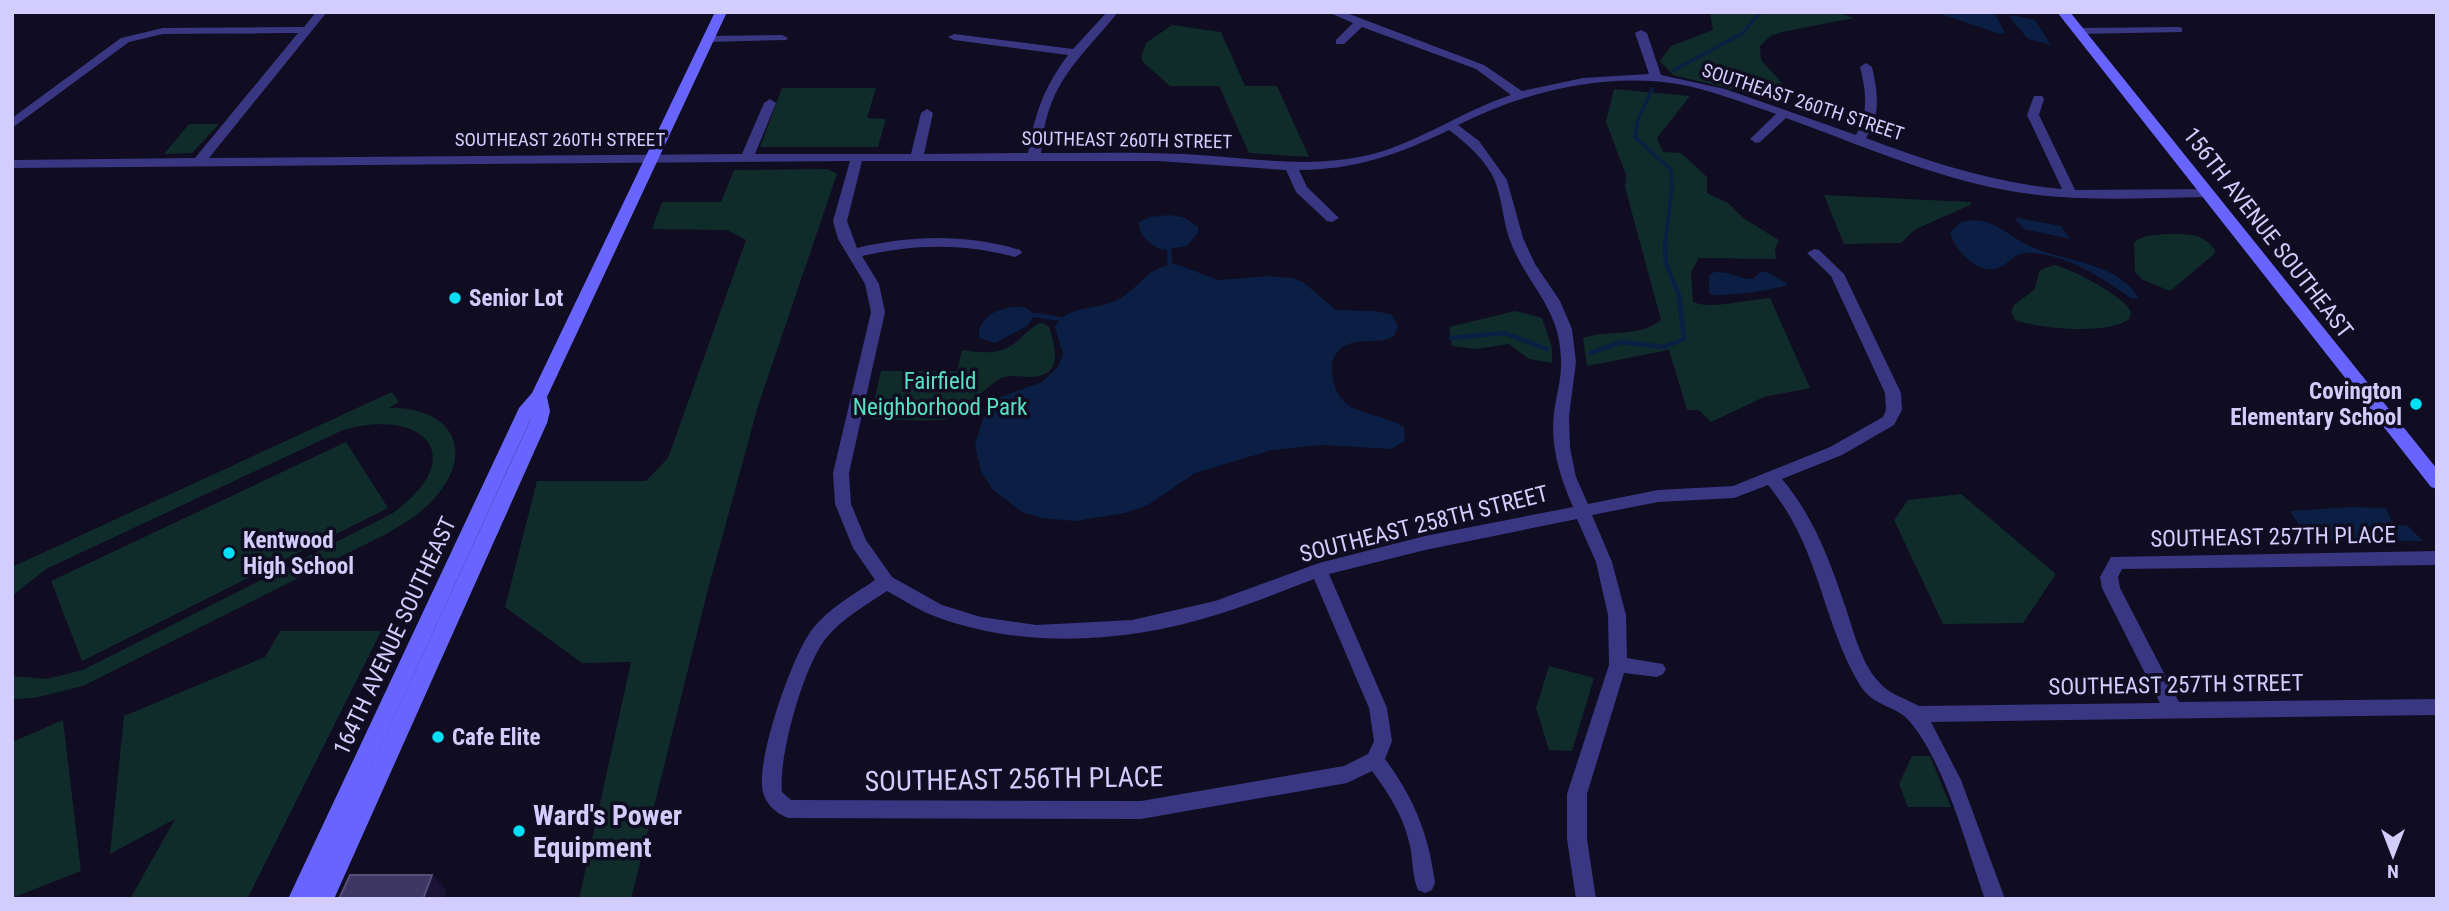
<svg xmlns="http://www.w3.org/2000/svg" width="2449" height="911" viewBox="0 0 2449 911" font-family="'Roboto Condensed',sans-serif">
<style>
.green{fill:#0f2c2b}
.water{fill:#0a1f43}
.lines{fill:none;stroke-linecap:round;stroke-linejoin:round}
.stream-far1{stroke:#0a1f43;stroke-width:3.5}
.stream{stroke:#0a1f43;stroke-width:4.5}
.street{fill:#393682;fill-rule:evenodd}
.secondary{fill:#6864ff;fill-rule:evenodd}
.shaded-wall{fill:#1a1335}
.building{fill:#3f3763;stroke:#564e7b;stroke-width:2}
.poi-dot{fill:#00dff8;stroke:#100c21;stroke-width:2.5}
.labels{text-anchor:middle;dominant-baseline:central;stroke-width:7;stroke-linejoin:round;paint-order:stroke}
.far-street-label{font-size:19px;fill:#d3cdff;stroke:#100c21}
.street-label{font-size:23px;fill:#d3cdff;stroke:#100c21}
.poi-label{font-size:23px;font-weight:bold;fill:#d3cdff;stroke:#100c21;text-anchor:start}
.park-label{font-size:23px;fill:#56e2bf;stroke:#100c21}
.near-street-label{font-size:28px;fill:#d3cdff;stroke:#100c21}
.near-poi-label{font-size:28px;font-weight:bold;fill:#d3cdff;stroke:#100c21;text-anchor:start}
</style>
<rect width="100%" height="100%" fill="#100c21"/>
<!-- green -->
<g class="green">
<polygon points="1710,12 1836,12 1854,18 1782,32 1770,36 1760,46 1761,60 1788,90 1784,102 1673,75 1660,61 1671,46 1713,30"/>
<polygon points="1172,25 1221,32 1245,86 1277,86 1309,157 1249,153 1219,86 1170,86 1144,63 1141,58 1146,43"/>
<polygon points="782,88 876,88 867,118 886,119 878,147 760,147"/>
<path d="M1614 89 1690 96 1657 138 1663 152 1681 153 1707 177V193L1728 203 1743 218 1779 240 1775 248 1776 259 1699 258 1691 272 1693 302C1710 310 1749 299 1770 298L1810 388 1764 397 1711 422 1699 410H1687L1669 350 1587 366 1583 338C1610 329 1639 338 1661 320L1625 187 1626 175 1606 122Z"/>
<polygon points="189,124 219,124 192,153 164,154"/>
<polygon points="828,169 837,174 758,406 708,589 631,899 579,899 631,662 582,663 505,607 537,481 646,481 668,458 746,240 727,230 652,229 662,202 721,202 734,170"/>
<polygon points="1824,195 1971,202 1970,205 1914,230 1901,243 1844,244"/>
<path d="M2166 234C2186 234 2202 232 2215 250L2214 254 2170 291 2143 280 2135 272 2134 242 2145 236Z"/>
<path d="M2054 265C2069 267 2127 298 2131 312L2129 319C2109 335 2039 329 2015 320L2011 312 2014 305 2034 290 2040 270Z"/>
<polygon points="1515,311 1542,318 1552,348 1552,363 1529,359 1509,344 1475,349 1452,346 1449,327"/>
<path d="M1043 323 1049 327C1056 349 1064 378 1028 377 1018 377 1011 374 1001 378 983 388 969 409 950 418 940 423 885 419 870 419L881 371H957L962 350C988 354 1005 355 1024 335 1030 330 1034 324 1043 323Z"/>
<path d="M392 392 399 402 389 408C446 406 477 445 438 494 424 512 405 523 386 534L83 686 34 698 12 699V676L46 679 83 670 393 513C471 456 424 407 343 430L46 569 12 596V567Z"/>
<polygon points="346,442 388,508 82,661 51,581"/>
<polygon points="1961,494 2056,574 2023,623 1943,624 1894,520 1908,500"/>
<polygon points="280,631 381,631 247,899 130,899 175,819 110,854 124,716 265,657"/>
<polygon points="1549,666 1594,678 1572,751 1549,750 1536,708"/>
<polygon points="63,720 81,871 12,898 12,742"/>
<polygon points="1912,756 1930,756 1951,807 1908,807 1899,784"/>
</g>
<!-- water -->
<g class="water">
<polygon points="1935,12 1995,14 2005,33 2000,34"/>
<polygon points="2011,15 2035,20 2051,45 2028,39 2010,18"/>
<path d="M1169 215 1183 217 1198 227V233L1187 246 1162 250C1151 245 1138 236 1139 222L1150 217Z"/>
<polygon points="2019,218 2061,226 2070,239 2024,229 2015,219"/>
<path d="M1973 220C1996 220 2011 238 2032 247 2066 262 2116 262 2139 298H2131C2100 277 2070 256 2032 253 2015 251 2012 262 1998 268 1978 276 1954 249 1950 232L1961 222Z"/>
<path d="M1176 264 1218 280 1268 276 1292 278 1303 282 1336 310 1373 311 1391 314 1398 326 1394 336C1378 346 1357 336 1342 348 1334 353 1331 362 1332 372 1337 420 1374 408 1404 427L1405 441 1391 449 1323 445 1272 450 1195 473 1148 505 1125 513 1075 521 1041 518 1022 512 992 489 981 471 975 445 983 418 998 398 1042 382 1058 367 1063 354 1055 327C1066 305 1095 310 1115 301 1141 289 1144 267 1176 264Z"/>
<path d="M1715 272C1730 271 1739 279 1753 279L1761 272H1767L1788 284C1779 290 1719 298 1709 294V275Z"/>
<path d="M1025 307 1035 315 1027 326 995 343 979 338C976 314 1006 305 1025 307Z"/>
<polygon points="2351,507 2386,508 2393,524 2408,526 2423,541 2310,541 2290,511"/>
</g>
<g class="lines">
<!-- stream-far1 -->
<g class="stream-far1">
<polyline points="1674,70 1743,33 1760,12"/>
<polyline points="1652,89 1637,122 1635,137 1671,170 1672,189 1665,244"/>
</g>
<!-- stream -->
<g class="stream">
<polyline points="1169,250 1170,264"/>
<polyline points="1035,315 1060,319"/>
<polyline points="1451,338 1504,333 1547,349"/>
<polyline points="1590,353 1621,342 1664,347 1684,339 1679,295 1666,263 1665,242"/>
</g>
<!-- street -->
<g class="street">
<path d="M316 12H327L209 158 742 154 764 103 770 99 776 103 755 154H911L921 113 927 109 933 113 924 154 1028 153C1035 113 1043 89 1068 55L954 40 948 37 954 34 1073 49 1107 12H1118C1093 44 1062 70 1049 110 1044 124 1043 139 1041 153 1089 153 1137 152 1184 154 1245 157 1304 169 1364 156 1416 145 1461 111 1511 95L1476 69 1362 27 1344 44H1336V40L1353 23 1328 12H1344L1484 65 1522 91 1583 78 1649 74 1635 33 1641 30 1647 33 1661 75 1725 89 1856 135C1869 112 1866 91 1860 67L1866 63 1872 67C1878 94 1881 114 1866 138 1930 162 1993 183 2062 189L2027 115 2034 96H2042L2044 99 2039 115 2075 190 2208 189 2215 193 2208 197C2140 198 2072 203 2005 190 1930 176 1858 144 1786 118L1760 142 1756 143 1750 139 1776 114C1744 103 1711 90 1678 84 1603 72 1524 92 1458 125L1479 141 1507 180 1523 238 1535 264 1560 301 1572 329 1576 362 1569 416 1570 448 1576 477 1588 504 1658 490 1733 486 1830 447 1883 417 1886 410 1885 393 1831 276 1807 253 1814 249 1819 250 1844 274 1901 393 1902 410 1894 425 1842 455 1782 479C1813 516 1829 558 1844 603 1853 628 1860 661 1878 681 1888 694 1905 698 1919 706L2160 703 2102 588 2100 577 2111 557 2437 551V565L2122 569 2118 577 2120 588 2179 702 2437 699V715L1931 722 1961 780 2005 899H1985C1966 846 1946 766 1911 723 1897 704 1873 709 1858 682 1820 615 1820 548 1768 485L1734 498 1658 502 1592 515 1612 562 1626 615 1627 658 1663 664 1666 669 1663 674 1657 677 1624 673 1587 794V839L1596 899H1576L1567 839V794L1609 665 1608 615 1596 562 1577 519 1425 550 1329 574 1387 708 1392 741 1385 759C1414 798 1429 835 1435 883L1432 890 1425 893 1418 890C1412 876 1413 860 1410 846 1404 817 1389 794 1372 771L1347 783 1141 819 788 818C776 813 766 805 763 792 755 762 791 660 809 634 825 610 852 596 875 580L853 548 835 504 833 473 871 312 865 284 838 239 833 221 850 161 12 168V160L195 158 298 33 163 34 129 42 12 128V118L121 38 163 28 304 27ZM1449 130C1466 143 1486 160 1495 181 1502 199 1503 220 1509 238 1526 285 1560 306 1561 360 1562 377 1556 396 1554 413 1550 446 1560 477 1573 507L1425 536 1319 563 1215 601 1132 620 1036 625 981 617 942 605 892 577 866 540 851 504 849 473 885 312 879 284 862 256C914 244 963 243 1015 257L1022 253 1020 250C965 234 913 235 857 248L847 221 862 161H1158L1286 170 1296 192 1327 221 1332 222 1339 218 1307 187 1299 170C1354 170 1400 154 1449 130ZM1314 579 1369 708 1374 741 1368 754 1344 766 1141 801 791 800 782 792C778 757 804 664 827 637 843 618 866 605 887 591 902 599 918 610 934 616 1024 650 1128 643 1219 614 1251 604 1282 591 1314 579Z"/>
<polygon points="2178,27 2182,28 2182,32 2078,34 2072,31 2078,28"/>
<polygon points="782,35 788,38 786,40 708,42 702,39 708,36"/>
</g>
<!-- secondary -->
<g class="secondary">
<path d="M715 12H727L547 397 550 411 547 423 334 899H311L313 894 311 899H288L519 408 532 393ZM532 416 529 423 329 859Z"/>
<polygon points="2057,12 2070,12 2437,469 2437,489 2431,487"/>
</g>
</g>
<!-- shaded-wall -->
<polygon class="shaded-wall" points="432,875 447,890 444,899 423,899"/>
<!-- building -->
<polygon class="building" points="350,875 432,875 423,899 339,899"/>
<!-- markers -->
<g class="poi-dot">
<circle cx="455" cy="298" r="7"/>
<circle cx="2416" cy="404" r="7"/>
<circle cx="229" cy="553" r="7"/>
<circle cx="438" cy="737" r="7"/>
<circle cx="519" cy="831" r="7"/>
</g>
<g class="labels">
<!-- far-street labels -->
<g class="far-street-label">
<text transform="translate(1803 102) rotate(18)">SOUTHEAST 260TH STREET</text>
<text x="560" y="139">SOUTHEAST 260TH STREET</text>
<text transform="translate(1127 140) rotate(1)">SOUTHEAST 260TH STREET</text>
</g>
<!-- street labels -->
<g class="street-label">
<text transform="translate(2268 233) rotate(52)">156TH AVENUE SOUTHEAST</text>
<text transform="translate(1424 524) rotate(-14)">SOUTHEAST 258TH STREET</text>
<text transform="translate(2273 537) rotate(-1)">SOUTHEAST 257TH PLACE</text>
<text transform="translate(395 636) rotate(-65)">164TH AVENUE SOUTHEAST</text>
<text transform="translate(2176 685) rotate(-1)">SOUTHEAST 257TH STREET</text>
</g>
<!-- poi labels -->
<g class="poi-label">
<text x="469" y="298">Senior Lot</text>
<text x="2402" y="391" text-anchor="end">Covington<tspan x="2402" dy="26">Elementary School</tspan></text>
<text x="243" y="540">Kentwood<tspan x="243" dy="26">High School</tspan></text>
<text x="452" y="737">Cafe Elite</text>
</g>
<!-- park labels -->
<g class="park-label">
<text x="940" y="381">Fairfield<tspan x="940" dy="26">Neighborhood Park</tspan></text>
</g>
<!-- near-street labels -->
<g class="near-street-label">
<text transform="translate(1014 779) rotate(-1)">SOUTHEAST 256TH PLACE</text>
</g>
<!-- near-poi labels -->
<g class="near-poi-label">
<text x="533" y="815">Ward's Power<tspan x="533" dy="32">Equipment</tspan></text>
</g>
</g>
<!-- border -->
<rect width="2449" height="911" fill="none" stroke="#d3cdff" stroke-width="28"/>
<!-- north arrow -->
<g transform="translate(2393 855) rotate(180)" stroke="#100c21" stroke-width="5" paint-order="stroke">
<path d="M0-5L12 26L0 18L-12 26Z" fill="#d3cdff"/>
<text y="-10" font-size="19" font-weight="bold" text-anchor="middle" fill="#d3cdff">N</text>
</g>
</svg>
